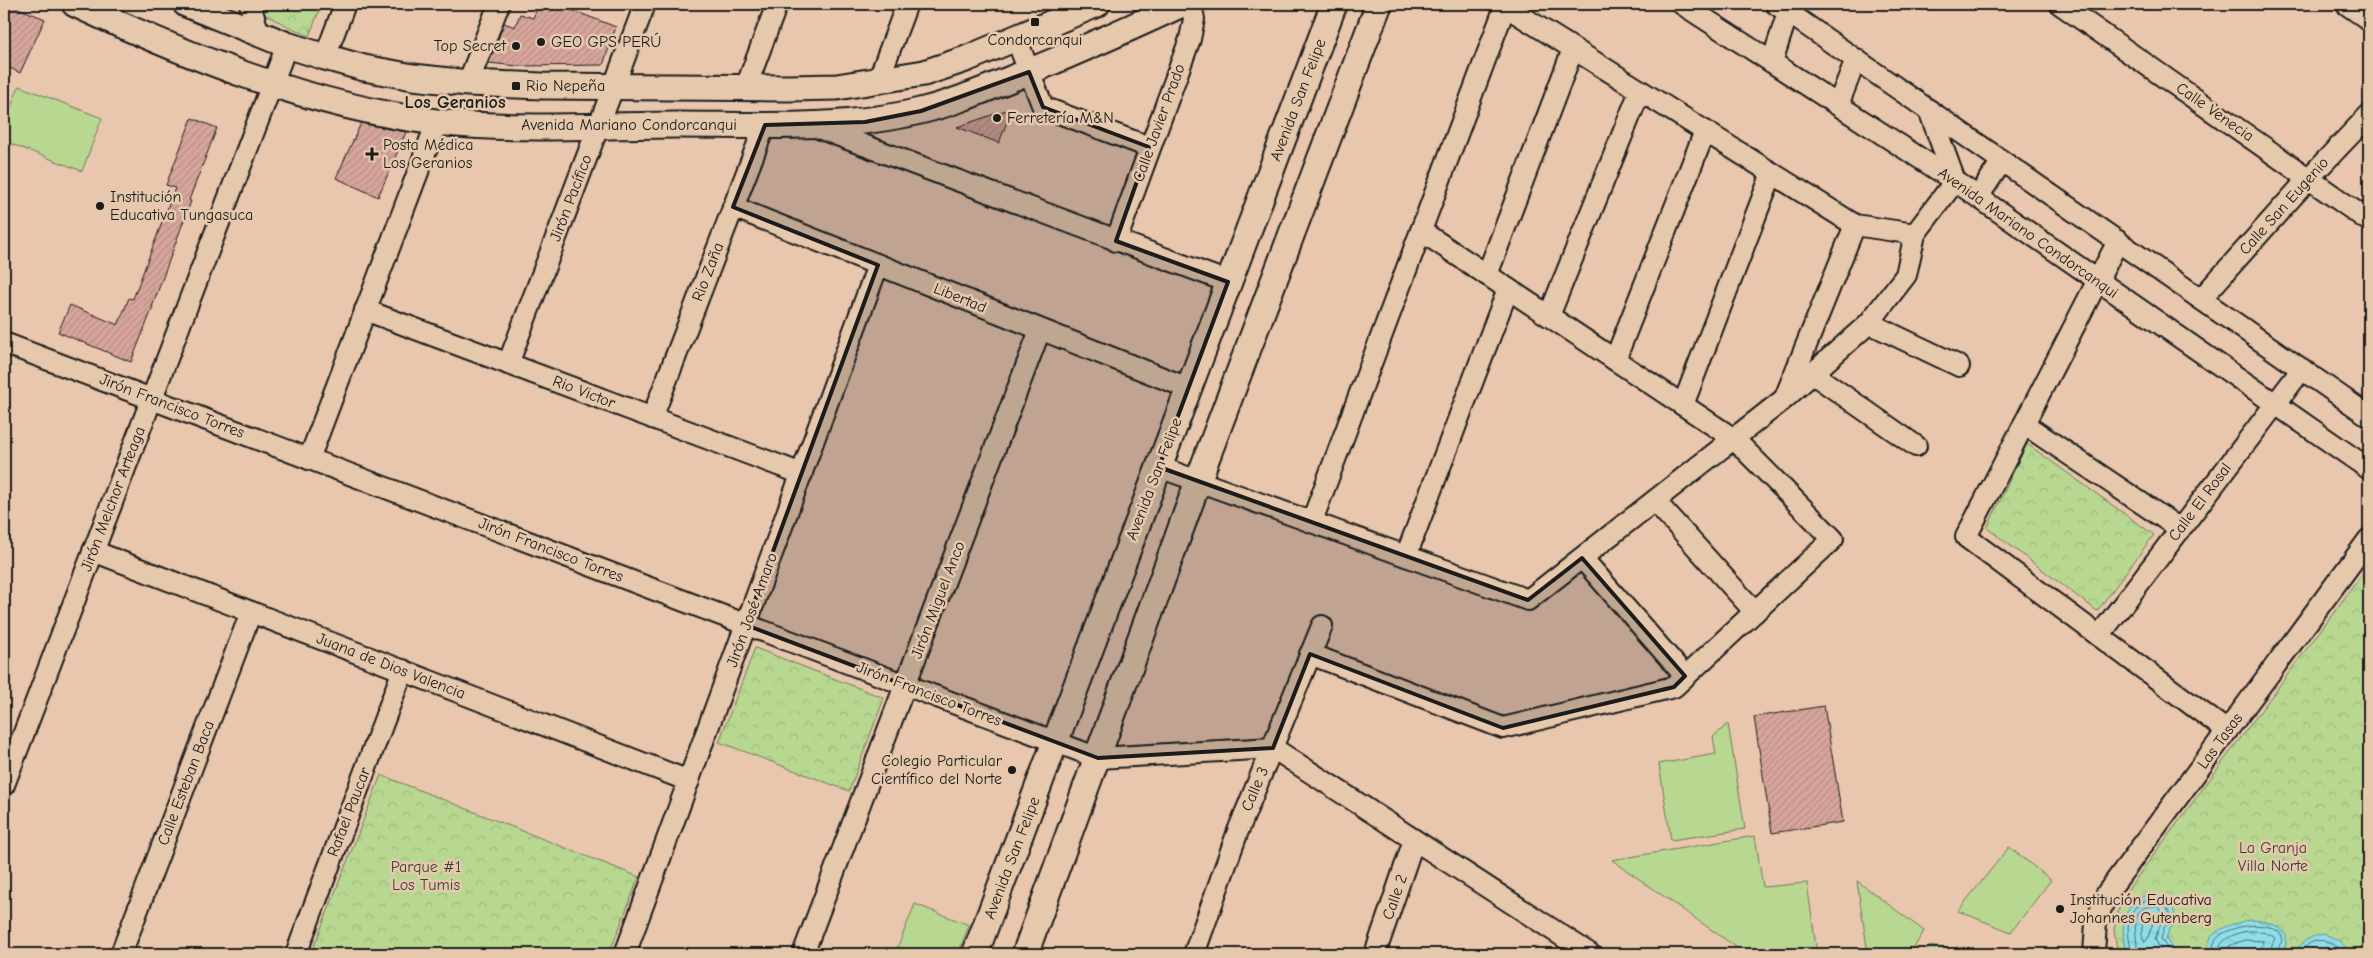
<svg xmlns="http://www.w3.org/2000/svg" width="2373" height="958" viewBox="0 0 2373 958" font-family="'Comic Neue',sans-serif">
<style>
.grass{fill:#b8d891;stroke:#6a7a56}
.park{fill:url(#park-crowns);stroke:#6a7a56}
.water{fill:url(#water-ripples);stroke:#609097}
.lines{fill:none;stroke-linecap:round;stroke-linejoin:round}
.shore{stroke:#4a6a6e;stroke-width:1}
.building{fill:url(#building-hatch);stroke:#1c1c1c}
.minor-casing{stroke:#1c1c1c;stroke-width:24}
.major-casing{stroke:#1c1c1c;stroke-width:29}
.minor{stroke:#e6c9ad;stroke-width:20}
.major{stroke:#e6c9ad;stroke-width:25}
.marked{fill:#1c1c1c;fill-opacity:0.2;stroke:#1c1c1c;stroke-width:4;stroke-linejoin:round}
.poi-dot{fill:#1c1c1c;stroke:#e6c9ad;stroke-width:2}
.labels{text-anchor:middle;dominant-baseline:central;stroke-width:5;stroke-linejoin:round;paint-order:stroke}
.poi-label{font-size:16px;fill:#1c1c1c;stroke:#e6c9ad;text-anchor:start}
.street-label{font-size:16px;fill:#1c1c1c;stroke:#e6c9ad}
.park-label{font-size:16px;fill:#3b4233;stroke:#e6c9ad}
.neighbourhood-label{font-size:18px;font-weight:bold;fill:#1c1c1c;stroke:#e6c9ad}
</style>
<defs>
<pattern id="park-crowns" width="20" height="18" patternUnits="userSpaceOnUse" patternTransform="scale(1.25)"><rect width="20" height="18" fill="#b8d891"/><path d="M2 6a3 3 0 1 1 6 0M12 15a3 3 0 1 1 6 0" fill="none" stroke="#9eb97c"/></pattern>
<pattern id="water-ripples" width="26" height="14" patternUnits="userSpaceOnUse" patternTransform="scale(1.25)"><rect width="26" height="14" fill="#8edee9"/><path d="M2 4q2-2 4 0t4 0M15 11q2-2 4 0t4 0" fill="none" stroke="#7abec7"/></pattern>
<pattern id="building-hatch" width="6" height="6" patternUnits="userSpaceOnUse" patternTransform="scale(1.25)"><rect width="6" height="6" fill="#d7a59c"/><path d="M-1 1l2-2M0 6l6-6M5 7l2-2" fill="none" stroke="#b88d86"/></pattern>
</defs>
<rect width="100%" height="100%" fill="#e9c6ae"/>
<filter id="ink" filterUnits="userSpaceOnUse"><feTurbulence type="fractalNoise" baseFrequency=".02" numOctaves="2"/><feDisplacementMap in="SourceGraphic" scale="10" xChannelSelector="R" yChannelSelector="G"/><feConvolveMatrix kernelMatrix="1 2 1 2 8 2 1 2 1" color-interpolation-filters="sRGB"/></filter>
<g filter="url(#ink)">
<!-- grass -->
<g class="grass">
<polygon points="19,86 102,118 82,171 4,141 4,126"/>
<polygon points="1728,724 1745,829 1671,840 1659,764 1716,754 1713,737"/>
<polygon points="1755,836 1763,887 1807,883 1817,954 1746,954 1612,860"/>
<polygon points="2009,847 2051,880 2011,932 1958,911"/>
<polygon points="1857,881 1924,931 1910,954 1868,954"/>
<polygon points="915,904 969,925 958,954 895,954"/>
<polygon points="1930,946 1954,950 1959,954 1924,954"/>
</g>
<!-- park -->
<g class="park">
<polygon points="262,4 322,4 309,36 265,15"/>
<polygon points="2027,444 2154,535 2097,611 1987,528"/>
<polygon points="2369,565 2369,954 2118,954 2114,930 2121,899"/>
<polygon points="755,648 884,698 849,791 719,742"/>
<polygon points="381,775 639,877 609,954 327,954 313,949"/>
</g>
<!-- water -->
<g class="water">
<path d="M2149 894C2169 897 2173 902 2176 922L2169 930 2166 939 2177 954H2127C2119 930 2122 903 2149 894Z"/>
<path d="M2251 920C2266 921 2276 923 2286 934V945L2278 954H2211C2198 932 2236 922 2251 920Z"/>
<path d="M2325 934 2340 941 2352 954H2293C2302 941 2310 936 2325 934Z"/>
</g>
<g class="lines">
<!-- shore -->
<g class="shore">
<path d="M2148 914H2153L2155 917 2147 940 2145 942C2139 934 2142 922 2148 914Z"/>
<path d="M2132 954C2130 941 2125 929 2131 915 2140 892 2168 895 2171 920L2164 928 2161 939 2171 954"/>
<path d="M2138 954C2137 937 2126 901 2159 907L2164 915 2155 939 2163 954"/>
<path d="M2215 954C2214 951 2212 947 2214 943 2221 925 2274 917 2282 937 2284 943 2275 948 2275 954"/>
<path d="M2221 954 2220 946C2230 930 2260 926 2275 938L2268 954"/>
<polyline points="2228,954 2229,946 2244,940 2263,941 2261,954"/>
<path d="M2299 954C2312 934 2331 938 2345 954"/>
</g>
</g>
<!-- building -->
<g class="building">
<polygon points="4,4 8,4 45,19 20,73 4,65"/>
<polygon points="539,4 556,4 616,27 603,65 517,66 489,63 504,23 515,27 520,14 533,18"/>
<polygon points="1012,108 999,143 957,127"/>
<polygon points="192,118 217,128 189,200 191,201 152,307 153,307 131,362 58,332 70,305 118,325 129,298 133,299 175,188 166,185"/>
<polygon points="361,123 406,132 378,197 336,178"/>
<polygon points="1824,706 1843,822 1772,833 1754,717"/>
</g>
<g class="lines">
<defs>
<g id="minor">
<polyline points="250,4 259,34"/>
<polyline points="1682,4 1955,181 2369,469"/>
<polyline points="1776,4 2369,416"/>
<polyline points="2060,4 2369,221"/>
<polyline points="2346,4 2369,20"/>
<polyline points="1505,6 1855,225 1915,234 1955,181 1929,110"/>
<polyline points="1016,38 1043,107 1149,147"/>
<polyline points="325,57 345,4"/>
<polyline points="1772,62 1788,12"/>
<polyline points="878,81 907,4"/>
<polyline points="468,83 499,4"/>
<polyline points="746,87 777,4"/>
<polyline points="1838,105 1856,59"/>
<polyline points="813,126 1228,282"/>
<polyline points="1978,197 2002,161"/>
<polyline points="733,207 1188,388"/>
<polyline points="1116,241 1190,39 1194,19 1191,4"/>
<polyline points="2118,241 1966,537 2227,731"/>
<polyline points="1487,275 1573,49"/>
<polyline points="2201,299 2309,178 2369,115"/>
<polyline points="365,310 802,474"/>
<polyline points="1549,316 1640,91"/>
<polyline points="1869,323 1959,366"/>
<polyline points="4,343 1098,758 1273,748 1590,954"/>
<polyline points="1615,360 1705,131"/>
<polyline points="508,364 645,4"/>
<polyline points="1813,374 1916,446"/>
<polyline points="1786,395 1855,225"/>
<polyline points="1683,405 1772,173"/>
<polyline points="652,418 765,125"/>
<polyline points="2024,424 2180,529"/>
<polyline points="309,459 437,122"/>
<polyline points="1159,467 1528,600 1784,399 1869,323 1906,275 1915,234"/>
<polyline points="1655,501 1755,612"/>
<polyline points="1312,521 1506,4"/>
<polyline points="93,551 689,781"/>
<polyline points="1406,556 1508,289"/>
<polyline points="1582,558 1685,676"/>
<polyline points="2099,636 2302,369"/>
<polyline points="1310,654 1503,728 1674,687 1833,539 1734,439 1421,231"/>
<polyline points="4,785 287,45"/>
<polyline points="121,954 251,612"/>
<polyline points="296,954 403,670"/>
<polyline points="625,954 878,265"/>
<polyline points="803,954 1040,330"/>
<polyline points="1194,954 1238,831 1322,626"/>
<polyline points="1375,954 1414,840"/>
<polyline points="2094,954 2096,922 2107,893 2369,539"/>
</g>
<g id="major">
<path d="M75 4C187 56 312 107 436 122 515 131 599 125 678 125 759 125 842 130 920 111 954 103 986 89 1018 76 1073 54 1128 29 1182 4"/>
<polyline points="186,4 287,45 325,57 364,68 413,77 468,83 542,86 788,88 837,87 924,73 966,59 1097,4"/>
<polyline points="975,954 1334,4"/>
<polyline points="1025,954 1207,457 1379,4"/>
</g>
</defs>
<!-- minor casing -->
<use href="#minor" class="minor-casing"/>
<!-- major casing -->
<use href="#major" class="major-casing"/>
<!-- minor -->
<use href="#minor" class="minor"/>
<!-- major -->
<use href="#major" class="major"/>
</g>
</g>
<!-- marked area -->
<path class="marked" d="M1029 72 1043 107 1149 147 1116 241 1228 282 1159 467 1528 600 1582 558 1685 676 1674 687 1503 728 1310 654 1273 748 1098 758 746 625 878 265 733 207 765 125 865 122 921 111Z"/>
<!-- markers -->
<g class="poi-dot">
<rect x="1030" y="17" width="10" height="10" rx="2.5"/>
<circle cx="541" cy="42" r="5"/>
<circle cx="516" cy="46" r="5"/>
<rect x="511" y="81" width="10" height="10" rx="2.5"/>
<circle cx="997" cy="118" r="5"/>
<path d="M369.5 146.5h5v5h5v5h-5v5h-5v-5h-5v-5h5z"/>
<circle cx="100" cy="206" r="5"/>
<circle cx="1012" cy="770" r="5"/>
<circle cx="2060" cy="909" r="5"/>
</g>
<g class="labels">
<!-- poi labels -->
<g class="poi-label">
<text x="1035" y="40" text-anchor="middle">Condorcanqui</text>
<text x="551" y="42">GEO GPS PERÚ</text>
<text x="506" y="46" text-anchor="end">Top Secret</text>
<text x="526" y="86">Rio Nepeña</text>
<text x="1007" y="118">Ferretería M&amp;N</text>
<text x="383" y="145">Posta Médica<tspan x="383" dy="18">Los Geranios</tspan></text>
<text x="110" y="197">Institución<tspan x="110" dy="18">Educativa Tungasuca</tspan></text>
<text x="1002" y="761" text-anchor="end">Colegio Particular<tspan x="1002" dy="18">Científico del Norte</tspan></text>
<text x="2070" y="900">Institución Educativa<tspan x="2070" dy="18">Johannes Gutenberg</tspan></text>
</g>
<!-- street labels -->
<g class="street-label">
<text transform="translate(1298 100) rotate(-69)">Avenida San Felipe</text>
<text transform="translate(2215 112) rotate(35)">Calle Venecia</text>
<text transform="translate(1159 123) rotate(-70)">Calle Javier Prado</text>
<text x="629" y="125">Avenida Mariano Condorcanqui</text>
<text transform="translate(571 198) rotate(-69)">Jirón Pacífico</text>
<text transform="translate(2284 206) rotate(-48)">Calle San Eugenio</text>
<text transform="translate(2028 233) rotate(35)">Avenida Mariano Condorcanqui</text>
<text transform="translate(708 272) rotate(-69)">Rio Zaña</text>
<text transform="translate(960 298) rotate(22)">Libertad</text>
<text transform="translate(584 392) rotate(21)">Rio Victor</text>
<text transform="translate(172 406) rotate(21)">Jirón Francisco Torres</text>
<text transform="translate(1154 479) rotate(-69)">Avenida San Felipe</text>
<text transform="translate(113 499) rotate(-69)">Jirón Melchor Arteaga</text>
<text transform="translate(2200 502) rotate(-53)">Calle El Rosal</text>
<text transform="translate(551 550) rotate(21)">Jirón Francisco Torres</text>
<text transform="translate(938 600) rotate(-69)">Jirón Miguel Anco</text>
<text transform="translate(752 610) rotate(-70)">Jirón José Amaro</text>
<text transform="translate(391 666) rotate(21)">Juana de Dios Valencia</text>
<text transform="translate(929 694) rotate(21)">Jirón Francisco Torres</text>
<text transform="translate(2220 741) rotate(-54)">Las Tasas</text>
<text transform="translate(186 783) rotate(-69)">Calle Esteban Baca</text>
<text transform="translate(1255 789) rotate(-67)">Calle 3</text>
<text transform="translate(349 812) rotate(-69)">Rafael Paucar</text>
<text transform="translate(1012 858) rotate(-69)">Avenida San Felipe</text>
<text transform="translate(1395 897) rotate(-71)">Calle 2</text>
</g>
<!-- park labels -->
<g class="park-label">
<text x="2273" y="848">La Granja<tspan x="2273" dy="18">Villa Norte</tspan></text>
<text x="426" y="867">Parque #1<tspan x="426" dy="18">Los Tumis</tspan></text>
</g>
<!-- neighbourhood labels -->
<g class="neighbourhood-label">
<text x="455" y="102">Los Geranios</text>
</g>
</g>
<!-- margin -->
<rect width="2373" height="958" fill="none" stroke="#e6c9ad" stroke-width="20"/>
<rect x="10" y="10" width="2353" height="938" fill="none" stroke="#1c1c1c" stroke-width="2" filter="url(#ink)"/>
</svg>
